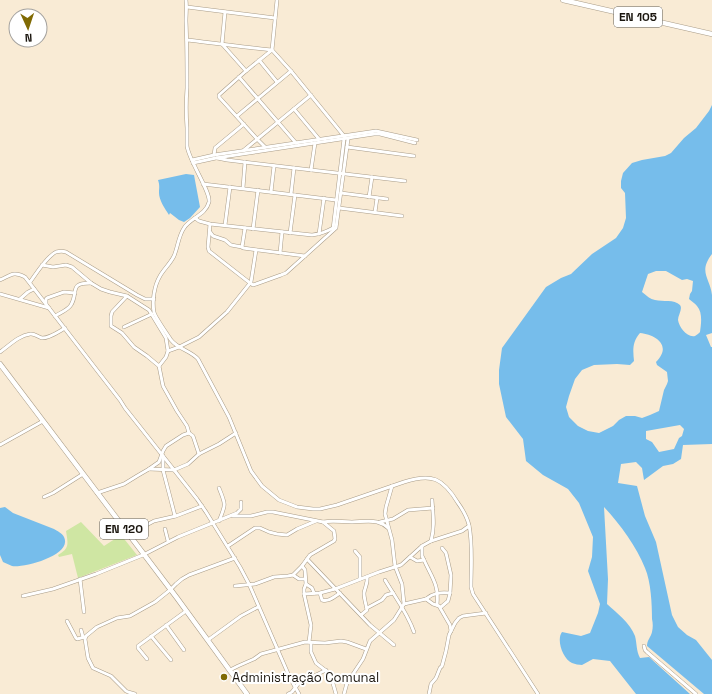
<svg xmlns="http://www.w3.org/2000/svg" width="712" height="694" viewBox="0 0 712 694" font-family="'Space Grotesk',sans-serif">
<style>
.green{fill:#cfe6a3}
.water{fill:#76bdeb;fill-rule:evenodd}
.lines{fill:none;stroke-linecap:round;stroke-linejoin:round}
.minor-casing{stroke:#a99c88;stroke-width:4}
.major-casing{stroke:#a99c88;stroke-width:5.5}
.minor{stroke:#fff;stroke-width:3}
.major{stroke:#fff;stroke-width:4.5}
.poi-dot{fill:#806a03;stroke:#fff;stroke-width:1.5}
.labels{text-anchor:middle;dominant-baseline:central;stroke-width:4;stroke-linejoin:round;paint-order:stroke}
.shield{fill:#fff;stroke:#5f5c57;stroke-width:1}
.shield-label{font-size:12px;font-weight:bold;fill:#1b160f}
.poi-label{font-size:13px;fill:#1b160f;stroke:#fff;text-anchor:start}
</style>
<rect width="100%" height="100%" fill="#f9ebd5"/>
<!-- green -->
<path class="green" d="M81 522 104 546 121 535 137 555 78 578 72 554 59 557 58 555C70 548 68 544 66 531Z"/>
<!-- water -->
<g class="water">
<path d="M712 105V254C698 272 710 278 712 295 712 308 712 321 712 333L706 335 711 347H712V444L683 445 681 459 673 464 663 466 644 480 642 468 636 462 621 464 618 483 637 486 645 516 656 542 672 615 678 627 687 635 696 640 712 660V694H704L647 646C647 640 651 637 652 632 653 628 653 623 652 619 652 604 651 582 645 568 637 547 619 523 604 507L608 579 607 604C617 613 630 623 635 636 637 643 636 651 640 658L649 657 690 694H636L610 661 593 659 582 665C579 665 575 664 572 663 563 659 556 640 562 632L581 636 590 633 598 613 600 604 588 571 592 557 593 537 579 503 568 489 543 475 526 461 523 439 506 417 499 384V370L502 348 546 287 561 278 571 274 592 254 616 238 623 228 626 218 625 193 621 188V181L623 173 632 163 642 160 665 156 671 153 684 138 696 128 709 111ZM656 271H666L682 280 687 279 693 281 692 291 690 294 689 299C691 301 695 303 697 306 703 313 701 324 700 332 699 333 697 335 695 336 687 338 679 327 678 320 678 315 683 309 680 305 674 299 663 302 655 300 650 299 647 296 642 292L648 274ZM640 333C657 335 672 346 656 362L657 365 667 372 668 381 667 384 664 390 659 411 650 415 642 418 635 416H626L619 420 613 426 599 433 588 431 578 426 569 417 566 407 569 396 575 379 582 370 594 365 617 364 630 365 634 361C633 351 632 342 640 333ZM680 425 684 429 682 436 679 438 674 449 659 452 652 442 646 439V431Z"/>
<path d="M186 174 194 175 200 207 190 218 184 222 179 220 170 213 169 215C165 209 159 200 159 193 159 188 160 186 158 180Z"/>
<path d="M5 507 13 513 54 529C57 531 62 533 64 537 73 555 24 568 12 566 9 565 6 563 3 562L0 555V508Z"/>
</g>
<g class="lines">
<defs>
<g id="minor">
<path d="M186 0C187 7 186 14 186 21 187 44 187 66 187 88 186 101 186 114 187 128 187 134 187 140 187 146 189 161 211 192 209 202 206 215 190 218 184 228 178 237 178 247 174 256 170 264 164 269 160 276 154 286 152 301 154 312 155 317 168 335 171 340 178 349 191 351 198 359L229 417 251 471 262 486 279 500 297 507 313 509H320L337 505 404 482C432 473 443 478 458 503 463 510 467 517 469 525 473 545 471 567 471 587L473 594 538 694"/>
<polyline points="187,7 275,18"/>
<polyline points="225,12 222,44 246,71"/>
<path d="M187 40C215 43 243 47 272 50L291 71 344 136"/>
<polyline points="259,60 277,82"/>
<polyline points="239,77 296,143"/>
<polyline points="294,109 319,139"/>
<polyline points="237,116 291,71"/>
<polyline points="265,147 258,140 219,97 219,95 246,71 272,50 277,0"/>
<polyline points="347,147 414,156"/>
<polyline points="244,150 311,95"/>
<polyline points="214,155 215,148 244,124"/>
<polyline points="217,158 227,160 405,181"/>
<polyline points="192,160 214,155 376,131 417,140"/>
<polyline points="193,163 216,158 374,134 380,134 415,143"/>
<polyline points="311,170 315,143"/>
<polyline points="203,184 336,200"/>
<polyline points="243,188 245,162"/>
<polyline points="271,192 274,166"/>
<polyline points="341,193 387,199"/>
<polyline points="291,194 294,168"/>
<polyline points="369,197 372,177"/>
<polyline points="339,208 402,216"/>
<polyline points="375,212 377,198"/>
<path d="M195 218 199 221 210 224 312 235C320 234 326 232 333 228H335"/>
<polyline points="210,224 208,247 209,251 250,283 253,285 256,284 281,275 286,273 336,228 348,139"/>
<polyline points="225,225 230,187"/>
<polyline points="245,228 242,247 243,248 305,256"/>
<polyline points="253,229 258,190"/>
<polyline points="333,229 344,139"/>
<polyline points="210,232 213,236 225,240 231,245 242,247"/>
<polyline points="290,233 295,195"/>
<polyline points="319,234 324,198"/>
<polyline points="280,253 282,232"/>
<polyline points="42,265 53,267 66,265 72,267 91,283 101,289 110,292 127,296 149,310 166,338 168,351 166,357 159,366"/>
<path d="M0 280C11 275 14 271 25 277L96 369 120 400 125 408 197 499 206 512 240 567 249 584 290 678 299 694"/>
<path d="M30 282C36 274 47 256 56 252 60 251 63 251 66 252L137 295 145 299H154"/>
<polyline points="0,294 49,308"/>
<polyline points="127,296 112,312 111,316 111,326 122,333 134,347 147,356 159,366 163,386 177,411 187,426 189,433 193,436 199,454"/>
<polyline points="20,299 28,292 34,289"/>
<polyline points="46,303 46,299 47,298 64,292 75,293"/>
<path d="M55 316C60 313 68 310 71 305 79 292 68 283 91 283"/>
<polyline points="124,327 152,314"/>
<polyline points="168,351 179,347 199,337 227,312 251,282 256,250"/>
<path d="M0 352C10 345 18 336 30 334 35 333 37 337 42 338 50 338 58 332 65 328"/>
<polyline points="0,445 43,421"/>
<polyline points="163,456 163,470 175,516"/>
<polyline points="149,469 174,470 188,464 199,454 219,444 236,433"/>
<polyline points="97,493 124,484 137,476 149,469 159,462 163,451 166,446 183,435 189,433"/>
<polyline points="44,497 53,493 83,474"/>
<path d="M233 516H251L267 512H273L323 522C333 520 342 522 352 522 360 522 369 520 377 522 381 523 385 525 388 528"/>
<path d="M219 521C226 504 226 505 219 488"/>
<polyline points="380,522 393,519 408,510 433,508"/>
<polyline points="165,529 168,541"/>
<polyline points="128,535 154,521 176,516 202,506"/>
<path d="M431 541C435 526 433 515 432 500"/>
<polyline points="228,546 255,528 260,528 269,532 277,534 287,535 297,529 316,521"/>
<polyline points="422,546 422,556 424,560"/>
<polyline points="355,551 360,557 360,579"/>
<path d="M410 557 417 561 424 560C432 578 439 584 437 605"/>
<polyline points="307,559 370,625 394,645"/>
<polyline points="302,566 305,570 306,584 304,589 304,594 311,625 309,642"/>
<polyline points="293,575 299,579 305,579"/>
<polyline points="80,579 84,612"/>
<path d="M385 580C395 597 407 612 414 632"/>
<polyline points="306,584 312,588 314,593"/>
<polyline points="235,586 255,584 274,577 288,576 293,575 302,566 310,555 334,541 335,539 334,531 323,522"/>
<path d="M320 593 322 600C329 602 334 597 340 593"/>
<polyline points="304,594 320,593 335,589 379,572 401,565 422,546 431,541 462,531 469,526"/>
<polyline points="23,596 53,589 96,574 143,555 178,537 237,513 241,509 241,502"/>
<path d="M426 599C433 593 440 592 450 593"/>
<polyline points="404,604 426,599 433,604 439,606 450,625 451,631"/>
<polyline points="441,607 448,601 450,593 451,575 446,553 442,548"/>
<polyline points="367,608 382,600 386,595 393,593"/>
<path d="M361 615 367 610C366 604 364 599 364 593 365 587 368 583 367 577"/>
<polyline points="67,621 76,638 77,639 85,637"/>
<polyline points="166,625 184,650"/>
<polyline points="81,630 83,637"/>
<polyline points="151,636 171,660"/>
<polyline points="208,640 241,616 258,607"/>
<polyline points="311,643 311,652 316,663 325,670"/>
<polyline points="644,646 645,650 647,652 696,694"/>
<polyline points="147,659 138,648 138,646 186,611"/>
<polyline points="230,670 238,666 254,659 261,654 305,642 325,643 341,641 347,642 366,649"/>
<polyline points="135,694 128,692 126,691 111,676 93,668 88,658 85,639 86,636 97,627 117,618 130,616 155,602 170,590 176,584 182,579 189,575 235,558"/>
<polyline points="288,694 292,692 298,684 326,670 332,680 336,694"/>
<polyline points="344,694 347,683 363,659 370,641 394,620 404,604 402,584 395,566 392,540 385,514 386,507 392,486"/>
<polyline points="429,694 431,684 436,678 440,668 442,666 446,651 449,635 455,623 459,618 463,616 486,613"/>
</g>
<g id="major">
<polyline points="563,0 712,34"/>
<polyline points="0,364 177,598 247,694"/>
</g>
</defs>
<!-- minor casing -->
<use href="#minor" class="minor-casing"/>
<!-- major casing -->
<use href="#major" class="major-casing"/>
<!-- minor -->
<use href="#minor" class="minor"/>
<!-- major -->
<use href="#major" class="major"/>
</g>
<!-- markers -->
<circle class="poi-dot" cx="224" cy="677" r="4"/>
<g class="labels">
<!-- shield labels -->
<g class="shield">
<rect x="614" y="7" width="48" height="20" rx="3"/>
<rect x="100" y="519" width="48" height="20" rx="3"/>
</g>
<g class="shield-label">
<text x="638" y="17">EN 105</text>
<text x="124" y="529">EN 120</text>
</g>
<!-- poi labels -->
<g class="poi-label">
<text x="232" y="677">Administração Comunal</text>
</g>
</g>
<!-- north arrow -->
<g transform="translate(28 28) rotate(177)"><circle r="19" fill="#ffffff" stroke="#a4a29f"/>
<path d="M0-3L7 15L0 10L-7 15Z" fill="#806a03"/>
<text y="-6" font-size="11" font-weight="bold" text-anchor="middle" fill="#1b160f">N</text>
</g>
</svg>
